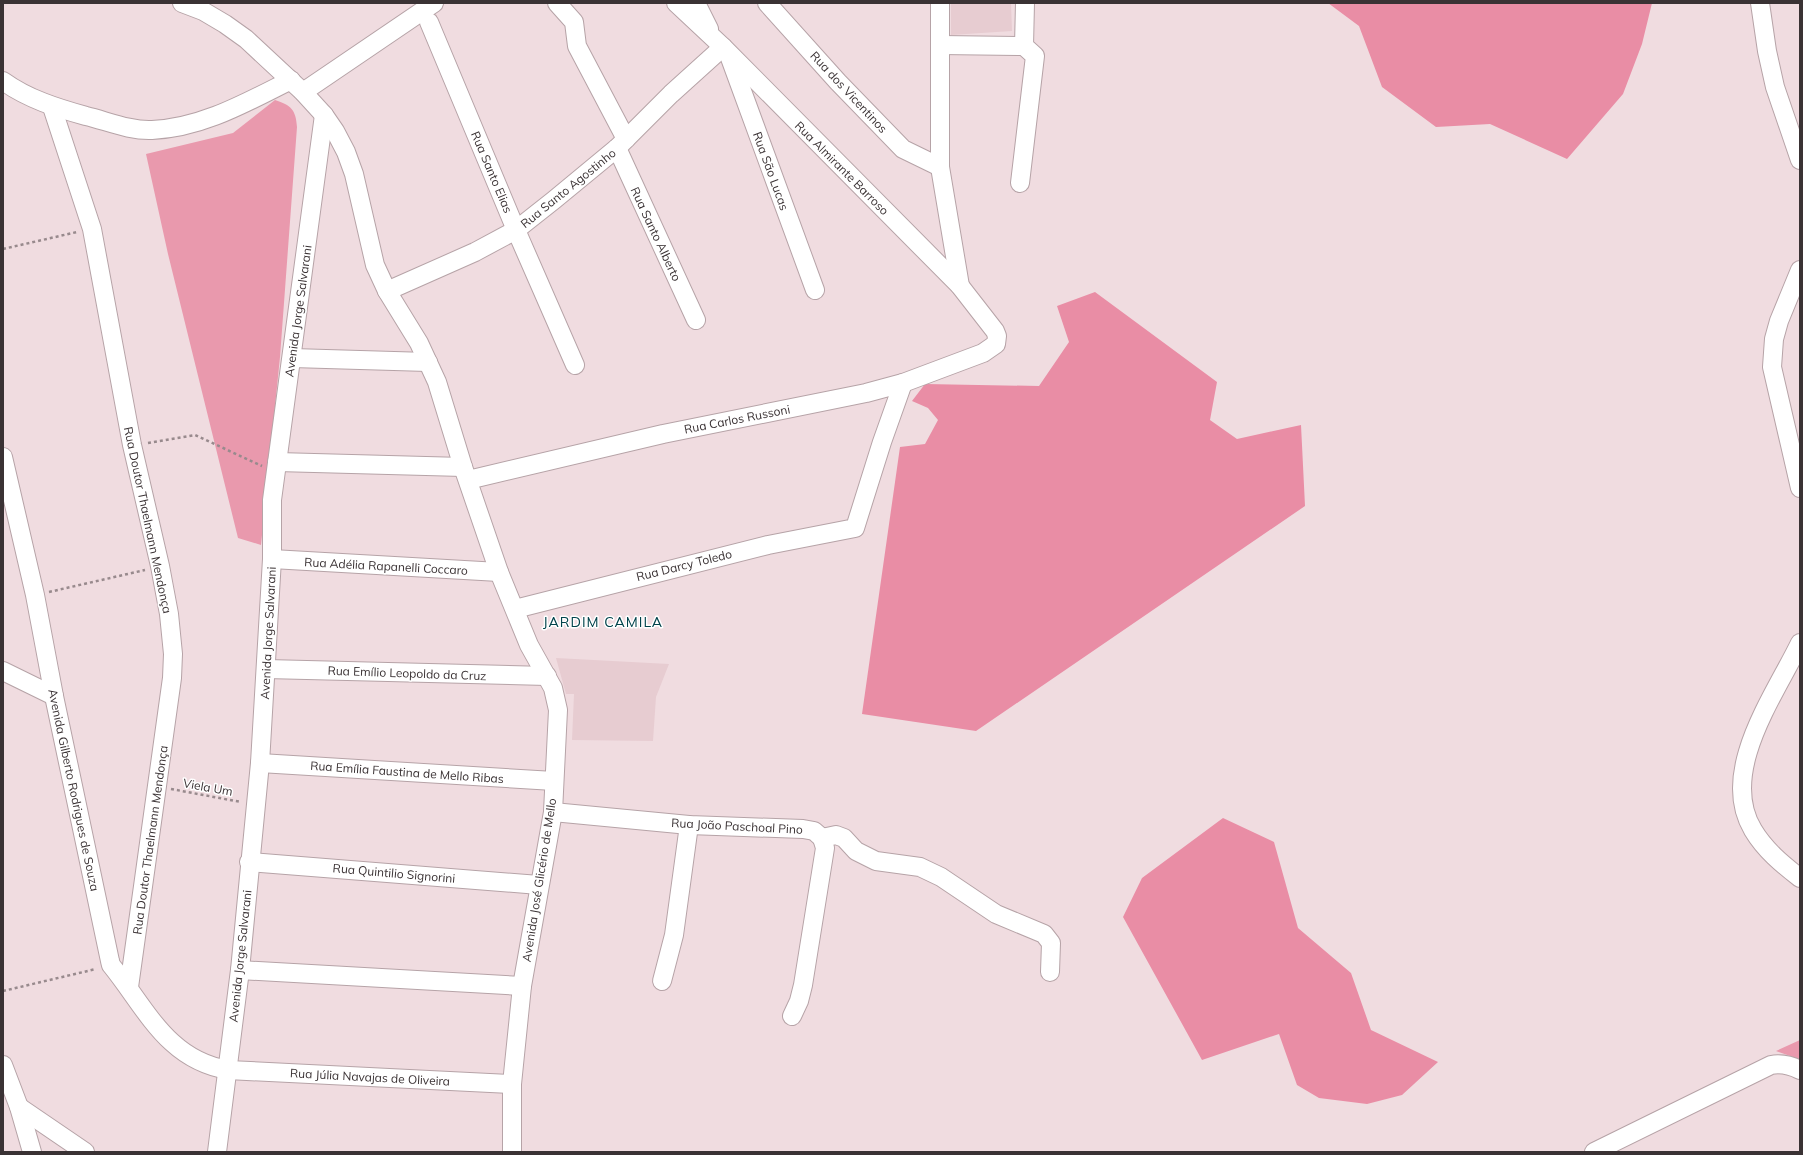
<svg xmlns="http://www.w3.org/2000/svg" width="1803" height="1155" viewBox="0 0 1803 1155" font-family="Mulish,sans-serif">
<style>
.built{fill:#e7ccd1}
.green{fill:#e999ad}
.forest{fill:#e98da5}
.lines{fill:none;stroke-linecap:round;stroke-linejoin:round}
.minor-casing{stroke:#b6a3a7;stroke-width:20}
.path{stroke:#988a8d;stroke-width:2.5;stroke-dasharray:3 3;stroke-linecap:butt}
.minor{stroke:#fff;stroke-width:18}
.labels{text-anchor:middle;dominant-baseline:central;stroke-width:3;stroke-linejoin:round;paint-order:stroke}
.street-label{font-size:12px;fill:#3a3234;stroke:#fff}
.quarter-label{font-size:14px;letter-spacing:1px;fill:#01434b;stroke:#fff}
</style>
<rect width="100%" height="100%" fill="#f0dce0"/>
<!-- built -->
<g class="built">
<polygon points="951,3 1011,3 1012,31 951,35"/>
<polygon points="556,658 669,664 656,697 653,741 572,740 574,694 566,694"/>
</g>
<!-- green -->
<g class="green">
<path d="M275 100C291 105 296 110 297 127L280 357 261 545 238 538 168 254 146 154 233 133Z"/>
<polygon points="1800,1040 1800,1062 1793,1057 1776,1051"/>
</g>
<!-- forest -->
<g class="forest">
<polygon points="1328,3 1652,3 1642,44 1623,94 1567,159 1490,124 1436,127 1382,87 1359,26"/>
<polygon points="1095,292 1217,382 1210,420 1237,439 1301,425 1305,506 976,731 862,714 900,447 925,444 938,420 928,408 912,401 925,384 1039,386 1069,342 1057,306"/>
<polygon points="1223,818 1274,842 1298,928 1351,973 1371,1030 1438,1062 1402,1095 1367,1104 1319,1098 1297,1085 1279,1034 1202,1060 1123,917 1142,878"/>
</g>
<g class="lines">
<defs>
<g id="minor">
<polyline points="182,3 203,11 225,24 246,39 303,92 324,115 335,131 346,152 354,174 375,265 387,291 419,343 437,382 463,467 499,572 529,645 553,688 558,710 553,812 522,986 512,1084 512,1152"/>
<polyline points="557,3 574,22 577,46 626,139"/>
<polyline points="696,3 709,29"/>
<polyline points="767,3 838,82 903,149 940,167"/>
<polyline points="940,3 940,167 960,286"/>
<polyline points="1760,3 1767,51 1775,87 1800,160"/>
<polyline points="429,22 516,230 575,365"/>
<polyline points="940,45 1024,46"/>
<polyline points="730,58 815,290"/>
<path d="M3 81C28 99 57 108 86 116 107 121 130 131 152 130 202 128 247 102 291 80"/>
<polyline points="303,92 434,3"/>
<polyline points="52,107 92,229 132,445 160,566 169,614 173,654 172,678 129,987"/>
<polyline points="617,148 696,320"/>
<polyline points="1020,183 1035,56 1024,46 1025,3"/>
<polyline points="1800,270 1779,321 1774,339 1772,367 1800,488"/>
<polyline points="387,291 475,252 516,230 554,200 617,148 671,94 723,47"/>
<polyline points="292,358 428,362"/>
<path d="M3 457 35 595 54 696 110 961 111 965C146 1008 167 1060 228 1070L512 1084"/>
<polyline points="277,462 463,467"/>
<polyline points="468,480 663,434 866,393 903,383 983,353 996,344 997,336 995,331 960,286 723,47 676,3"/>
<polyline points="272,559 499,572"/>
<polyline points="515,609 768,545 855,528 882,442 903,383"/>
<path d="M1800 643C1775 695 1718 772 1753 830 1765 850 1782 864 1800 878"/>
<polyline points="266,669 547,676"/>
<polyline points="3,671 54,696"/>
<polyline points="260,763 554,781"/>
<polyline points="553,812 689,825 803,829 814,831 822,838"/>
<polyline points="822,838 836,835 844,838 856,851 876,861 920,867 941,877 996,914 1044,934 1051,943 1050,972"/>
<polyline points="249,862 539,885"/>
<polyline points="240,970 522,986"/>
<polyline points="662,981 674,935 689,825"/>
<polyline points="792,1016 799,1001 803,985 825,848 822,838"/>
<polyline points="3,1065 19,1107 32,1152"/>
<polyline points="19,1107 85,1152"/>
<polyline points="217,1152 240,970 260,763 272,559 272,500 324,115"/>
<path d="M1594 1152 1771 1065C1782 1063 1790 1065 1800 1070"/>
</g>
</defs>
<!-- minor casing -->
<use href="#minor" class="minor-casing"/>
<!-- path -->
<g class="path">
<polyline points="3,249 77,232"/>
<polyline points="148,443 195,435 262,466"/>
<polyline points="49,592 145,570"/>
<polyline points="171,789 241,802"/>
<polyline points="3,991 96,969"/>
</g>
<!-- minor -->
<use href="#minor" class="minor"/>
</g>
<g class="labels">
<!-- street labels -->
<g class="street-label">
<text transform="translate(849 92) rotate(47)">Rua dos Vicentinos</text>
<text transform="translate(842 168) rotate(45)">Rua Almirante Barroso</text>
<text transform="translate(771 171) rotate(70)">Rua São Lucas</text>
<text transform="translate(492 172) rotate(67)">Rua Santo Elias</text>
<text transform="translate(568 188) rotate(-39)">Rua Santo Agostinho</text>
<text transform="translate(656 234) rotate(65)">Rua Santo Alberto</text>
<text transform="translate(298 311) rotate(-82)">Avenida Jorge Salvarani</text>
<text transform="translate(737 419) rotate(-11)">Rua Carlos Russoni</text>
<text transform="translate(148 520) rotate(78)">Rua Doutor Thaelmann Mendonça</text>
<text transform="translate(684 565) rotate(-14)">Rua Darcy Toledo</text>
<text transform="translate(386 566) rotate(3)">Rua Adélia Rapanelli Coccaro</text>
<text transform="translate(268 633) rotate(-87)">Avenida Jorge Salvarani</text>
<text transform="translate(407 673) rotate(2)">Rua Emílio Leopoldo da Cruz</text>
<text transform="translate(407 772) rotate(4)">Rua Emília Faustina de Mello Ribas</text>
<text transform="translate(208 787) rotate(10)">Viela Um</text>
<text transform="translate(74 790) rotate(78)">Avenida Gilberto Rodrigues de Souza</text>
<text transform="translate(737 826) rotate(3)">Rua João Paschoal Pino</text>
<text transform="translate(150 840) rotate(-82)">Rua Doutor Thaelmann Mendonça</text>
<text transform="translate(394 873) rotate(5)">Rua Quintilio Signorini</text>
<text transform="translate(539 880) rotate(-81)">Avenida José Glicério de Mello</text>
<text transform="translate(240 956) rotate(-84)">Avenida Jorge Salvarani</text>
<text transform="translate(370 1077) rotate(3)">Rua Júlia Navajas de Oliveira</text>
</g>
<!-- quarter labels -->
<g class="quarter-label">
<text x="603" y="622">JARDIM CAMILA</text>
</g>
</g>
<!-- border -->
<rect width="1803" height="1155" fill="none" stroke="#3a3234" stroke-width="8"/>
</svg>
